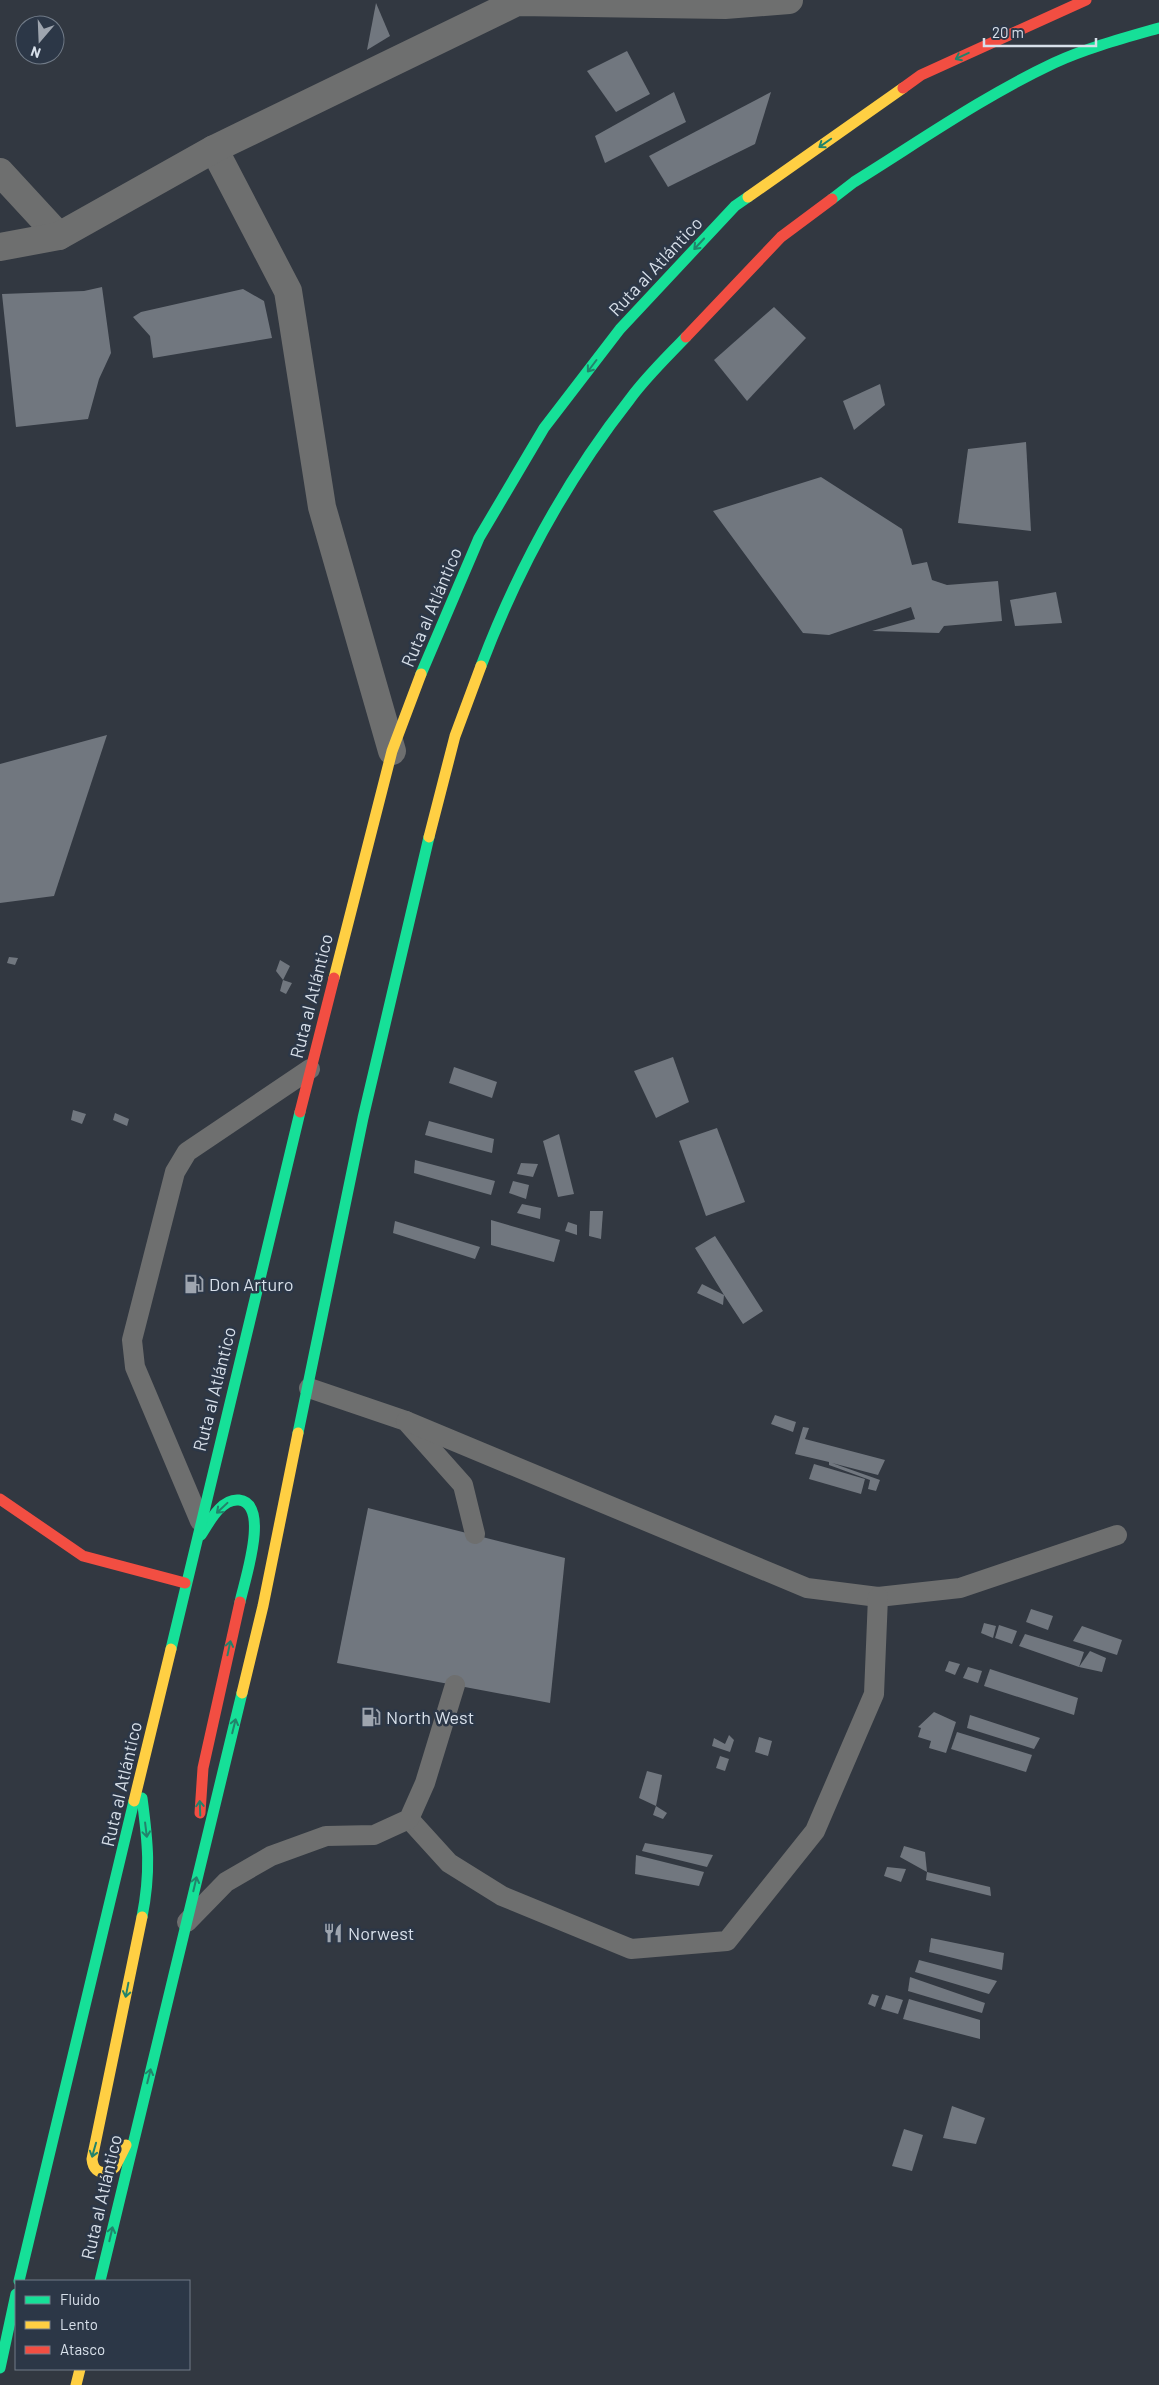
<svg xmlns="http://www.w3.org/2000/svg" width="1159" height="2385" viewBox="0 0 1159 2385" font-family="Barlow,sans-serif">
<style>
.building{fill:#71777f}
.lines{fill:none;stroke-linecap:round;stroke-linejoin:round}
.lane{stroke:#6e6f6f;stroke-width:20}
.street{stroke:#6e6f6f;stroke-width:28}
.fast{stroke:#16e098;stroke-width:11}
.slow{stroke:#ffcf43;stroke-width:11}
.jam{stroke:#f24e42;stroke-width:11}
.oneway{stroke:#22836b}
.labels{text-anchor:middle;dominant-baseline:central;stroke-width:5;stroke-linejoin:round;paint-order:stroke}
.street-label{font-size:18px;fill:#d8e0ea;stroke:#2c3747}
.poi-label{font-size:18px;fill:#d8e0ea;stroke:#2c3747;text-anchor:start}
</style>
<rect width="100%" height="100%" fill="#323841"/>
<!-- building -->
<g class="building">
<polygon points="376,3 390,36 367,50"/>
<polygon points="627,51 650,94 616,112 587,71"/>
<polygon points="674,92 686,122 605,163 595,136"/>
<polygon points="771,92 755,144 668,187 649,156"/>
<polygon points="102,287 111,353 99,379 88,419 16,427 2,294 84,291"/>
<polygon points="243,289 264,301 272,338 153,358 150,336 133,317 141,312"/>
<polygon points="774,307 806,338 747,401 714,360"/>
<polygon points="880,384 885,405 854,430 843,401"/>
<polygon points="1026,442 1031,531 958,523 968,449"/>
<polygon points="821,477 902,529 912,565 927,562 932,580 947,585 998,581 1002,621 944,626 939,633 872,631 915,619 911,607 829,635 803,633 713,511"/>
<polygon points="1056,592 1062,623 1015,626 1010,600"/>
<polygon points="107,735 54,896 0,903 0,764"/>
<polygon points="9,957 18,958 15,965 7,963"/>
<polygon points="280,960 290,966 283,980 292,983 286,994 280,991 283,980 276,971"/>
<polygon points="673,1057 689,1102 656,1118 634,1071"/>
<polygon points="454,1067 497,1082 492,1098 449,1083"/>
<polygon points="73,1110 86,1114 82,1124 71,1120"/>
<polygon points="115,1113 129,1119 127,1126 113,1120"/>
<polygon points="429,1121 494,1139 492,1153 425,1135"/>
<polygon points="717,1128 745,1202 706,1216 679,1141"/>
<polygon points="559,1134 574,1194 558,1197 543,1141"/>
<polygon points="415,1160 495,1181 491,1195 414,1173"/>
<polygon points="521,1163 538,1164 533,1177 517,1174"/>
<polygon points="513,1181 529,1185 526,1199 509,1193"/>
<polygon points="522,1204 541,1208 540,1219 517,1213"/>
<polygon points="590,1211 603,1211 601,1239 589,1236"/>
<polygon points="491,1220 560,1240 554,1262 491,1245"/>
<polygon points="395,1221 480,1247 475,1259 393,1233"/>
<polygon points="568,1222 577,1225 577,1235 565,1231"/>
<polygon points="715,1236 763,1311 743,1324 724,1295 723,1305 697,1293 702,1284 724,1295 695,1248"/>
<polygon points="775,1415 796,1422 793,1432 771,1424"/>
<polygon points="803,1427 809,1428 805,1439 885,1460 878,1475 832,1463 880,1480 876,1491 868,1489 870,1480 829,1465 829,1462 795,1454"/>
<polygon points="814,1464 865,1479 861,1494 809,1479"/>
<polygon points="368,1508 565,1558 550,1703 337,1663"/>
<polygon points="1031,1609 1053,1616 1048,1630 1026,1622"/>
<polygon points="984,1623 996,1626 993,1638 981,1633"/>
<polygon points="999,1625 1017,1631 1012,1644 995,1638"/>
<polygon points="1082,1626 1122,1640 1117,1655 1073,1641"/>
<polygon points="1025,1634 1084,1652 1079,1667 1090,1651 1106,1658 1102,1672 1079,1667 1019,1646"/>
<polygon points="949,1661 960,1664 955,1675 945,1671"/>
<polygon points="968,1667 982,1671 978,1683 963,1678"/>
<polygon points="990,1669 1078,1698 1074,1715 984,1686"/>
<polygon points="934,1712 956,1722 946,1753 929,1748 931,1741 918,1737 921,1728 918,1727"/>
<polygon points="970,1715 1040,1738 1034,1749 967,1728"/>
<polygon points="957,1732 1032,1755 1026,1772 951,1749"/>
<polygon points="729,1735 734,1740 730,1752 712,1746 714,1738 725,1744"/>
<polygon points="759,1737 772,1741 768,1756 755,1752"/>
<polygon points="720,1756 729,1759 725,1771 716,1768"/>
<polygon points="647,1771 662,1775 656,1806 639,1798"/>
<polygon points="656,1806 667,1813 663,1819 653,1815"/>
<polygon points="645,1843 713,1855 707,1867 642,1851"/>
<polygon points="904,1846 925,1852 927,1872 900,1857"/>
<polygon points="636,1855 704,1872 699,1886 635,1874"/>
<polygon points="887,1867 906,1869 901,1882 884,1876"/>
<polygon points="927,1872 990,1887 991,1896 926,1880"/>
<polygon points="931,1938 1004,1953 1002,1970 929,1952"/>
<polygon points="919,1960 997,1981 989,1994 915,1972"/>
<polygon points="910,1977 985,2003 982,2013 908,1991"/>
<polygon points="872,1994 879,1996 875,2007 868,2004"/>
<polygon points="886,1995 903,2000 898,2014 881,2009"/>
<polygon points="909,1999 980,2020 980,2039 903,2019"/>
<polygon points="952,2106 985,2118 976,2144 943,2138"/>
<polygon points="904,2129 923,2135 912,2171 892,2166"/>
</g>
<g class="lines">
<!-- lane -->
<g class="lane">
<polyline points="309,1388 406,1421 463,1485 475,1534"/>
<polyline points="406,1421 807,1588 878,1597 960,1588 1117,1535"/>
<polyline points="200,1521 135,1367 132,1340 175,1172 187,1152 310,1069"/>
<polyline points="409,1819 449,1863 502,1896 631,1949 727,1941 815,1831 874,1694 878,1597"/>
<polyline points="187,1922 226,1882 271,1856 326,1836 374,1835 409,1819 425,1783 455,1685"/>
</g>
<!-- street -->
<g class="street">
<polyline points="214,149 288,291 322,507 392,751"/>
<polyline points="0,172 59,236"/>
<polyline points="0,247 59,236 214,149 517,2 725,5 789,0"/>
</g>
<!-- fast -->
<g class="fast">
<path d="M832 199 854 182C920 141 984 96 1054 63 1087 48 1124 38 1159 28"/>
<path d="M481 666C517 571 567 479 630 399 646 377 667 357 686 337"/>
<polyline points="421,674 479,538 544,428 620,329 735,206 748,197"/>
<polyline points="298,1433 363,1118 429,837"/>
<path d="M201 1535C209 1523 221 1498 239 1500 271 1504 244 1582 240 1602"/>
<polyline points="171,1649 300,1112"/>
<path d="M142 1917C151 1872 148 1843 142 1798"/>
<polyline points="19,2281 134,1801"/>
<polyline points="100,2281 242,1693"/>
<polyline points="0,2368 16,2294"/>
</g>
<!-- slow -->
<g class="slow">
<polyline points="748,197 903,88"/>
<polyline points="429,837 455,736 481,666"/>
<polyline points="334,978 392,751 421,674"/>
<polyline points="242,1693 263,1606 298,1433"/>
<polyline points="134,1801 171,1649"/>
<path d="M126 2145 115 2167 108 2173C98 2173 93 2170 92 2159L142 1917"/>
<polyline points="76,2385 80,2369"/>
</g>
<!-- jam -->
<g class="jam">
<polyline points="903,88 921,75 1086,0"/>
<polyline points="686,337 781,237 832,199"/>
<polyline points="300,1112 334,978"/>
<polyline points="0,1499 83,1556 185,1583"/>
<polyline points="200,1813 203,1768 240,1602"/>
</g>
</g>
<!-- one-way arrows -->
<defs><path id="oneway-shaft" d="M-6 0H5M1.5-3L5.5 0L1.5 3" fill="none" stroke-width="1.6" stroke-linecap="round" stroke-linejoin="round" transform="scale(1.25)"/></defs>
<g class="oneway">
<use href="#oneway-shaft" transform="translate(962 56) rotate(155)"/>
<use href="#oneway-shaft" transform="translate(825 143) rotate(145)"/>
<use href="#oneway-shaft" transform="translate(699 244) rotate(133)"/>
<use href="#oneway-shaft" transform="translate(592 366) rotate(127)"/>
<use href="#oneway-shaft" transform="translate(222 1508) rotate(137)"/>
<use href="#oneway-shaft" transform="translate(229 1648) rotate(-78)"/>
<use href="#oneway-shaft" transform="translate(234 1726) rotate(-76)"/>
<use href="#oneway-shaft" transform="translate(200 1808) rotate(-92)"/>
<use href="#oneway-shaft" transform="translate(146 1830) rotate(83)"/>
<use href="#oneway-shaft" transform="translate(195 1884) rotate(-77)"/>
<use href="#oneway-shaft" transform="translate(127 1990) rotate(101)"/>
<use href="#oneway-shaft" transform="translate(149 2076) rotate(-76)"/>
<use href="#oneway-shaft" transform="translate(94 2150) rotate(106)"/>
<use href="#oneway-shaft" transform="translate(111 2234) rotate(-77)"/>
</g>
<!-- icons -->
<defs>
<symbol id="fuel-bare" viewBox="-9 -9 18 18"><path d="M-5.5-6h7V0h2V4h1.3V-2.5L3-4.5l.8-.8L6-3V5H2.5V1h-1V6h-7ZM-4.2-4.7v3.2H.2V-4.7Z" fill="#9ea5af" stroke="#2c3747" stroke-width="2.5" paint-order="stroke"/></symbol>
<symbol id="restaurant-bare" viewBox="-9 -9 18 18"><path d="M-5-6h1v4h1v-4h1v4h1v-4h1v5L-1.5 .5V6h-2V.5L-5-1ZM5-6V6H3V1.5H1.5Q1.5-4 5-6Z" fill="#9ea5af" stroke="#2c3747" stroke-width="2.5" paint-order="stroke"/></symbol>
</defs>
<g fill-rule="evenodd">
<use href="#fuel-bare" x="180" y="1270" width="28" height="28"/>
<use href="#fuel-bare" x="357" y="1703" width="28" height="28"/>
<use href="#restaurant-bare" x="319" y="1919" width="28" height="28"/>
</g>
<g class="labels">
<!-- street labels -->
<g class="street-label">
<text transform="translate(655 266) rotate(-47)">Ruta al Atlántico</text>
<text transform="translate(431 607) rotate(-67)">Ruta al Atlántico</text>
<text transform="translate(311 996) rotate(-76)">Ruta al Atlántico</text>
<text transform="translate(214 1389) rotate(-76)">Ruta al Atlántico</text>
<text transform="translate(121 1784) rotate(-77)">Ruta al Atlántico</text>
<text transform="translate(101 2197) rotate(-77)">Ruta al Atlántico</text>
</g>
<!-- poi labels -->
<g class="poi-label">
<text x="209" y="1284">Don Arturo</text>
<text x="386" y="1717">North West</text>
<text x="348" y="1933">Norwest</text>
</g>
</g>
<!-- legend -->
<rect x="15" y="2280" width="175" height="90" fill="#2c3747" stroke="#717b88"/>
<rect x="25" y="2296" width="25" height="8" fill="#16e098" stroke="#717b88"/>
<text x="60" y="2305" font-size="15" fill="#d8e0ea">Fluido</text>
<rect x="25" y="2321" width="25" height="8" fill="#ffcf43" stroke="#717b88"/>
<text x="60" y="2330" font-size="15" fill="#d8e0ea">Lento</text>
<rect x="25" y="2346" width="25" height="8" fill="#f24e42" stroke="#717b88"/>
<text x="60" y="2355" font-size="15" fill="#d8e0ea">Atasco</text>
<!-- north arrow -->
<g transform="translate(40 40) rotate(199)"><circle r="24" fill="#2c3747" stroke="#717b88"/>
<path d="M0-4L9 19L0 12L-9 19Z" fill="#9ea5af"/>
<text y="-8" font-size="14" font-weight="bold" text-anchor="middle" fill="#d8e0ea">N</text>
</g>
<!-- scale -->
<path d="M984 38v8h112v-8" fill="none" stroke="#d8e0ea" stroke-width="2.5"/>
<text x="992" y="38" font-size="15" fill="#d8e0ea" stroke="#2c3747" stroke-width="4" paint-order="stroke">20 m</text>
</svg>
